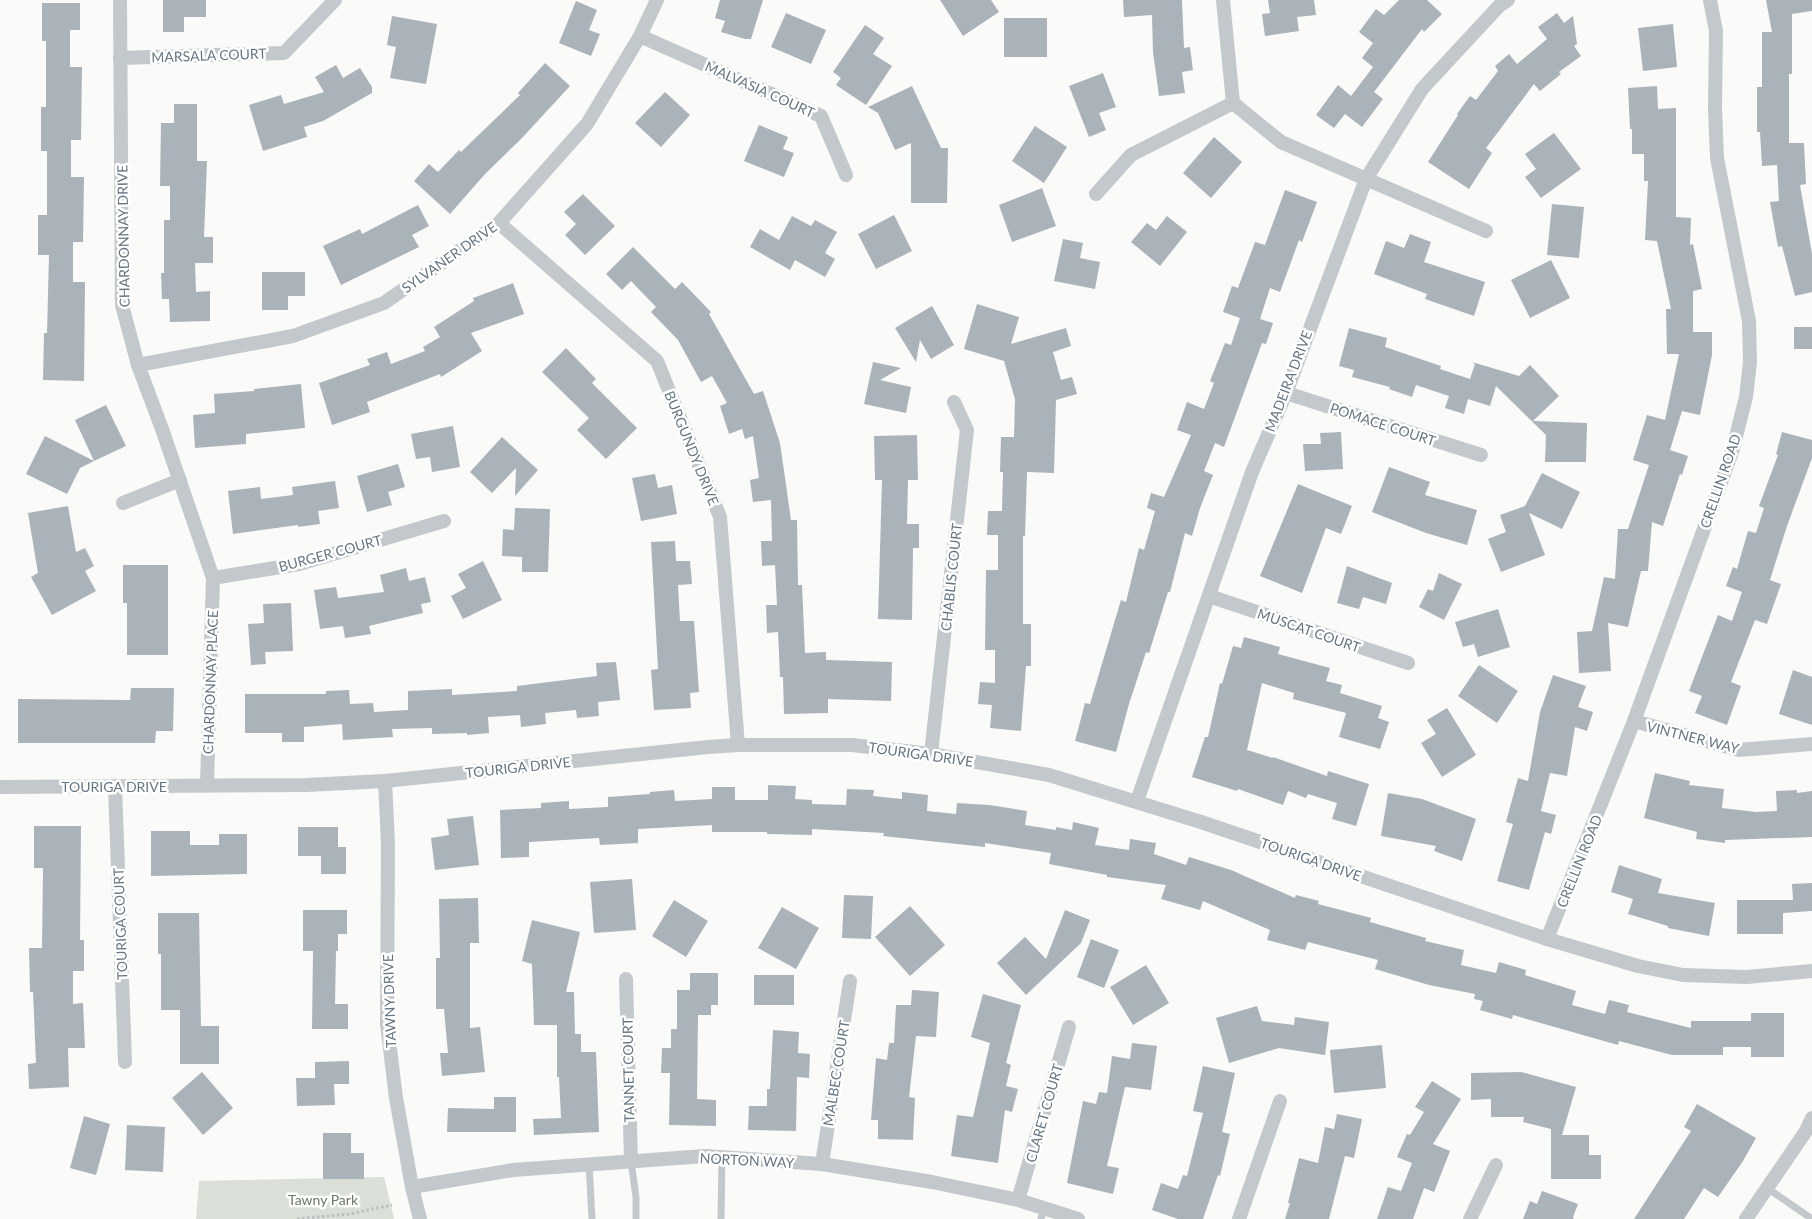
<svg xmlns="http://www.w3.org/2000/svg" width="1812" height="1219" viewBox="0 0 1812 1219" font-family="Lato,sans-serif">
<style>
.green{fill:#dadfd7}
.building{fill:#aab3b9}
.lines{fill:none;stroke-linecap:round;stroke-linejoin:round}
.path{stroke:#bbbfc2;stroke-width:3;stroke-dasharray:2.5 2.5;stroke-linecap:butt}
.service{stroke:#c3c8cc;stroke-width:7}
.minor{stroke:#c3c8cc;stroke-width:14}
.labels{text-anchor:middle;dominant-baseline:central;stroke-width:5;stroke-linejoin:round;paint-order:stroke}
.street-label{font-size:14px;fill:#657683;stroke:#fff}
.park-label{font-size:14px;fill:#687a64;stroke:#fff}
</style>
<rect width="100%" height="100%" fill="#fafaf8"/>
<!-- green -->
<polygon class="green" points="384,1177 394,1219 196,1219 199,1181"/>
<!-- building -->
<g class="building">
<polygon points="163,0 206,0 206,17 184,17 184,32 163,32"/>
<polygon points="720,0 763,0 751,39 745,39 721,32 725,21 715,18"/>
<polygon points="940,0 991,0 999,12 963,36"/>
<polygon points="1123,0 1182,0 1184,48 1190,47 1193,70 1182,72 1185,93 1159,96 1153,52 1152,15 1124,17"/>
<polygon points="1268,0 1314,0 1316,15 1297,17 1299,31 1265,36 1262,14 1270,13"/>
<polygon points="1399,0 1427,0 1442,14 1424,32 1422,29 1374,92 1383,99 1362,127 1345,114 1334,128 1316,115 1338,85 1351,96 1373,67 1362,58 1373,43 1359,32 1376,9 1384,15"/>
<polygon points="1766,0 1812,0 1812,11 1792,14 1792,74 1789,74 1789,143 1804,143 1806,184 1800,185 1812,254 1812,292 1795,296 1782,246 1778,247 1770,202 1779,201 1777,165 1762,166 1760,132 1757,132 1757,87 1762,87 1762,32 1772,32"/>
<polygon points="576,1 597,10 589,30 600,34 591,56 559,43"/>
<polygon points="42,3 80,3 80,30 70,30 70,67 82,67 81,140 71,140 71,177 84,177 83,242 73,242 73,282 85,282 84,381 43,380 44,333 47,333 49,255 38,255 38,215 47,215 47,151 41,151 41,107 46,107 46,41 42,41"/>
<polygon points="786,13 826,30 811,64 771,47"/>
<polygon points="1557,13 1564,23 1573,16 1577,44 1574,46 1581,56 1559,72 1561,74 1540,91 1534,84 1486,148 1492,153 1469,189 1428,162 1458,115 1457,114 1470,96 1476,100 1498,71 1495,66 1509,54 1517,64 1547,39 1538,27"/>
<polygon points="392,16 437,24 426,84 390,78 396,47 387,45"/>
<rect x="1004" y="18" width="43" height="39"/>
<polygon points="1673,24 1677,67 1643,71 1638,28"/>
<polygon points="865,25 884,38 873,54 892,66 866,105 836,85 841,78 833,72"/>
<polygon points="545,63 570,86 522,138 485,174 450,214 414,181 429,164 438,172 459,150 461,152 520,95 518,93"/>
<polygon points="336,65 343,78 360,68 372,87 372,93 323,121 304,127 307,137 263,151 249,105 281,95 284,104 324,92 315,77"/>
<polygon points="1103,73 1116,107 1099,113 1106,130 1089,137 1069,86"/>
<polygon points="912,86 941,148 948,148 947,203 911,203 911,143 895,150 878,113 868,107"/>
<polygon points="1657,86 1658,109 1676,108 1676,217 1691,218 1690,245 1693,244 1702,289 1693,291 1693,332 1712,332 1712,355 1700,415 1682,411 1670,450 1688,456 1682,475 1680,474 1663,526 1652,522 1648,571 1641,571 1628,627 1608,623 1611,671 1579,673 1577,632 1592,631 1604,577 1615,579 1618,529 1628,529 1649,465 1633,460 1647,415 1665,420 1679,354 1667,354 1666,309 1671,309 1657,241 1645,240 1648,181 1644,181 1644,154 1632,154 1632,129 1630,129 1628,88"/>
<polygon points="665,92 690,115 661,147 635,123"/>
<polygon points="174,104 197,104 197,161 207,161 204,237 213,237 213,263 195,263 196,292 210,291 210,321 170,322 169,299 162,299 161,273 164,273 164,220 170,220 170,186 160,186 161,123 174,123"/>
<polygon points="759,125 788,137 783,149 794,153 784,177 744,161"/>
<polygon points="1035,126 1067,147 1044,183 1012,161"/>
<polygon points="1554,133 1581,169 1541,198 1525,177 1536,169 1525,154"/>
<polygon points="1214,137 1242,162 1211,198 1183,173"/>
<polygon points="1042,188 1056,226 1012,242 999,205"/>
<polygon points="1285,190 1317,202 1302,242 1299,240 1280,292 1270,288 1260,319 1273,323 1266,344 1262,343 1224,447 1215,443 1204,471 1213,475 1200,508 1192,536 1185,533 1170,592 1168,592 1149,653 1146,652 1129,704 1116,752 1075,741 1085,703 1090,704 1121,600 1126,602 1139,548 1144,550 1155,511 1147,508 1151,493 1164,497 1191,435 1177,430 1187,402 1204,409 1214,383 1210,381 1225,343 1231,345 1240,318 1223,312 1232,286 1238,288 1255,242 1265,245"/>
<polygon points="583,194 615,226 585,255 565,235 576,224 564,212"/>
<polygon points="1552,204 1584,207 1579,258 1547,255"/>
<polygon points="418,205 429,226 412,235 419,247 341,285 323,246 360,229 362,234"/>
<polygon points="894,215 912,251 876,269 858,234"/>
<polygon points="792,216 811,226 815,220 837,232 825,253 835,259 825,277 795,260 790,270 750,247 760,229 779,240"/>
<polygon points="1167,216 1187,232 1160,266 1131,242 1147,223 1156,230"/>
<polygon points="1410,234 1431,242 1424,262 1485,282 1474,316 1425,299 1427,294 1374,274 1386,241 1404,248"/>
<polygon points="1063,239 1083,243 1080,258 1100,262 1095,289 1054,281"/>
<polygon points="633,247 675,289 682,282 711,312 709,314 754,394 763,391 780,443 791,520 797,520 798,585 802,585 805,653 826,652 826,660 892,662 891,701 828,699 828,713 784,714 783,677 780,677 778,632 767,633 766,605 777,605 775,565 762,566 761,541 772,541 771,500 753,502 750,480 759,478 753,436 745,439 742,429 729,434 720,406 727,403 712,376 701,382 678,340 651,312 656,307 631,281 622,290 606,274"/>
<polygon points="1551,260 1570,298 1530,318 1511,280"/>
<polygon points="262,272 305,272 305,296 288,296 288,310 262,310"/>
<polygon points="513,283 524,314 471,333 482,351 441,377 440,374 367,402 370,412 332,425 319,383 370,365 367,359 387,352 391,364 425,351 423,347 440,337 434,327 474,301 473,298"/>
<polygon points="977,304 1019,317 1011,344 1066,328 1071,346 1053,352 1061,380 1072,377 1077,394 1056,400 1054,473 1027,472 1025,536 1023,536 1023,624 1031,624 1031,666 1026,666 1021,731 990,728 992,705 978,704 980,682 995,683 995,650 985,650 986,570 998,570 998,535 987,535 988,511 1002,511 1003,472 1000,472 1001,437 1014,437 1015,399 1004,361 964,349"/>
<polygon points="932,306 954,345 931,359 920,340 916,362 895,328"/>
<rect x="1794" y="327" width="18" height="22"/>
<polygon points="1349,328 1387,338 1385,347 1441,366 1440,369 1470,379 1475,364 1472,362 1519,376 1530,365 1559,396 1533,421 1587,423 1586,462 1545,462 1546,435 1496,386 1490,406 1468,399 1464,414 1445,408 1449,396 1416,385 1412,397 1389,389 1390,387 1352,377 1354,370 1339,366"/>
<polygon points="566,348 596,379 592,383 637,428 606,459 577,430 589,418 542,372"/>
<polygon points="873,362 901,368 880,380 911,387 906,413 864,404"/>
<polygon points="301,384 305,428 246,434 246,444 195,448 193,415 215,413 214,394 254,391 254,389"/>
<polygon points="106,405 126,446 94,461 75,420"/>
<polygon points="453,426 460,467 432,472 430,457 416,459 411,434"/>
<polygon points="1341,432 1343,469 1305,471 1303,444 1321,444 1320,433"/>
<polygon points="1782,432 1812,440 1812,458 1787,526 1770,580 1781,584 1767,624 1755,620 1731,682 1741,686 1727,725 1695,713 1702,696 1689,691 1718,615 1732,621 1742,592 1726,586 1733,567 1737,569 1748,531 1756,533 1764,508 1759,506 1778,455 1776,454"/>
<polygon points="917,435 918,480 908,480 907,524 919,524 919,548 913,548 912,620 878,619 882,480 875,480 874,436"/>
<polygon points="45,436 94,461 80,468 67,494 26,474"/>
<polygon points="502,437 538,470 515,496 516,468 492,493 470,472"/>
<polygon points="398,464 405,487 388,492 392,505 367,512 357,476"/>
<polygon points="1389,467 1430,482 1425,495 1477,510 1467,545 1426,533 1372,512"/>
<polygon points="1542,473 1580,492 1562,529 1529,513 1545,555 1501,572 1488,539 1506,532 1500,515 1525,506"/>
<polygon points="655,474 658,488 672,485 677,514 641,521 632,478"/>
<polygon points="335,481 339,508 318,511 320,524 298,527 298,525 233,534 228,491 260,487 261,499 293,495 292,487"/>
<polygon points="1298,484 1352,506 1341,534 1326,528 1302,593 1260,576"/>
<polygon points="68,506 76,552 85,548 94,566 85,571 96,591 52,615 31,577 38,573 28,513"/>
<polygon points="515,508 550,509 548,572 522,572 522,557 502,556 503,529 514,530"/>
<polygon points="675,541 676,561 690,561 692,584 678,585 680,621 694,621 699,692 690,693 691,708 654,710 651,670 658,669 651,542"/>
<polygon points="483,561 502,600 463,619 451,596 466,588 458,574"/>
<polygon points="123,565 168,565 168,655 127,655 127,603 123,603"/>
<polygon points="1347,566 1392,583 1386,604 1363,597 1359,609 1337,603"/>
<polygon points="406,568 409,581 425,577 431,602 421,604 423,613 369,626 371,634 345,638 343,626 320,629 314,590 336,587 338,598 384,592 380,575"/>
<polygon points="1439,573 1462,584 1444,620 1419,607 1428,589 1433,591"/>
<polygon points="291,603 293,651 265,652 266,664 251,665 248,624 264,623 263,604"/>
<polygon points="1498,609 1510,647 1478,657 1474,644 1463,647 1455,622"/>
<polygon points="1244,637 1280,647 1278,654 1330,668 1326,681 1342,685 1340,693 1382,706 1378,718 1389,722 1380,749 1339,737 1346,713 1293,699 1294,693 1262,683 1247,750 1273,758 1273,757 1327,776 1328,771 1369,784 1356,826 1332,819 1337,803 1308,794 1306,798 1288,791 1283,805 1238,789 1237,791 1192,777 1205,737 1208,737 1220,683 1222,684 1233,646 1241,648"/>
<polygon points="616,662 620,700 598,702 599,716 577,718 576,710 545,713 546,724 521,727 520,715 488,717 489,733 467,735 467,733 432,734 432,728 392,729 393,737 343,740 342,724 304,727 304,742 282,742 282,733 245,733 245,694 326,694 326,691 349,690 350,704 373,703 374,712 408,710 408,691 452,689 452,695 517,691 517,686 597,676 596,663"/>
<polygon points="1479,665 1518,691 1497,723 1458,696"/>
<polygon points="1793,670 1812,677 1812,725 1779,714"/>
<polygon points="1553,675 1586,686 1578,707 1593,712 1587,731 1575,727 1567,776 1550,773 1541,811 1556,815 1551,834 1545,832 1529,890 1497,881 1513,824 1506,822 1518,778 1528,781 1540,712"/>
<polygon points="131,688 174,688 173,731 156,731 155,743 18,743 18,699 130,700"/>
<polygon points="1447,708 1476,755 1442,777 1421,743 1436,734 1427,720"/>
<polygon points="1655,773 1690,781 1689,785 1724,789 1722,808 1756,812 1777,811 1776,791 1797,790 1797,793 1812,791 1812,837 1725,840 1725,843 1696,839 1697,832 1644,818"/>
<polygon points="768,785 796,786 795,799 812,800 812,804 846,805 847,789 874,790 873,796 902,799 902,792 928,795 927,811 956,814 957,803 989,805 1027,811 1025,825 1056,830 1056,827 1072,830 1073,822 1099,828 1095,845 1129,850 1130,839 1156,843 1154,854 1186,865 1189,857 1231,870 1295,898 1296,895 1319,901 1318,904 1371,918 1370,922 1426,938 1425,941 1464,950 1461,965 1496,973 1499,962 1526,970 1525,975 1576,991 1572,1005 1605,1014 1609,1000 1629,1005 1627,1012 1691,1028 1691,1021 1751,1021 1751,1013 1784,1013 1784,1057 1751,1057 1751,1047 1723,1047 1723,1055 1672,1055 1619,1041 1618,1045 1513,1015 1512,1019 1480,1010 1483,1001 1474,999 1475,994 1429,985 1375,969 1378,960 1308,942 1305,950 1267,940 1270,930 1203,901 1200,910 1161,899 1166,885 1107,877 1107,875 1049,864 1051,853 985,843 985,847 883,836 884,833 812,829 812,835 767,834 767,832 712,832 712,825 638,829 638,843 600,845 599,838 529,842 529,857 501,858 500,810 541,808 541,803 569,801 569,809 608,807 608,797 650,794 650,792 674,790 675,801 712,799 712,787 735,787 735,800 768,800"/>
<polygon points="1388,793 1422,799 1476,819 1462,861 1434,851 1436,846 1381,836"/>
<polygon points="473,816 479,865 435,870 431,838 449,835 447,819"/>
<polygon points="34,826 81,826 80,940 84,940 84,971 73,971 73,1004 83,1003 85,1048 68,1048 69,1087 29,1089 28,1064 36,1063 33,992 30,992 29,948 42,948 43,868 34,868"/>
<polygon points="298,827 338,827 338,847 346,847 346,874 321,874 321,856 298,856"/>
<polygon points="151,831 190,831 190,845 219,845 219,834 247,834 247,874 151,876"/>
<polygon points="1619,865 1662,879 1658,893 1715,903 1709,936 1668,928 1668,926 1628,914 1633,899 1611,892"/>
<polygon points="632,879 636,930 594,933 590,882"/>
<polygon points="1812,883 1812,911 1783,913 1783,934 1737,934 1737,900 1793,900 1792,884"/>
<polygon points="844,895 873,896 871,939 842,938"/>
<polygon points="478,898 479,943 470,943 470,1028 480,1027 485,1072 442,1076 440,1053 448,1053 444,1009 436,1009 436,958 440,958 439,899"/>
<polygon points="674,900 708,921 686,957 652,936"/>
<polygon points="910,906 945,945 910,976 875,937"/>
<polygon points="782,907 819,928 796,969 758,948"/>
<polygon points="303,910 347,910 347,934 338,934 338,951 336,951 335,1004 348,1004 348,1029 312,1029 313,951 303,951"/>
<polygon points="1065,910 1090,920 1081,943 1026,995 997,963 1025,937 1046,959"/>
<polygon points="158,913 199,913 201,1026 219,1026 219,1064 180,1064 180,1010 161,1010 161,954 158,954"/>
<polygon points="532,920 580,932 566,992 574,992 575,1034 581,1034 581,1052 596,1052 599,1132 534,1135 533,1119 561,1118 559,1077 557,1077 557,1025 534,1025 532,964 522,961"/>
<polygon points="1091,939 1119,950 1104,988 1077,977"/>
<polygon points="1146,965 1169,1003 1133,1025 1110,987"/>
<polygon points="690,973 718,973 718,1005 711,1005 711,1015 698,1015 697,1099 716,1100 716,1126 669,1125 670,1073 661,1073 662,1048 671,1048 671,1029 677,1029 677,990 690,990"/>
<rect x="754" y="975" width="40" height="30"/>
<polygon points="912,990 939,992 936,1037 916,1036 909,1097 915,1098 913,1140 878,1139 878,1120 871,1120 876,1058 887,1060 889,1043 894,1043 896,1005 911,1005"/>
<polygon points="983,994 1021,1005 1006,1063 1011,1065 1006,1086 1018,1089 1012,1112 1005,1110 998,1163 951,1156 957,1115 973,1117 990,1043 971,1037"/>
<polygon points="1257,1006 1262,1021 1294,1025 1295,1017 1329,1022 1325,1055 1279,1048 1229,1063 1216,1018"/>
<polygon points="773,1030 799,1032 798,1053 810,1054 809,1078 797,1077 796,1131 748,1130 749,1106 767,1106 767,1089 770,1089"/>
<polygon points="1132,1043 1157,1046 1151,1090 1125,1087 1107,1166 1119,1168 1113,1194 1067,1183 1083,1101 1096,1104 1099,1092 1107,1093 1112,1056 1130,1059"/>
<polygon points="1382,1045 1386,1088 1334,1093 1330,1050"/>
<polygon points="349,1061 349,1084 334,1084 335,1105 297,1106 296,1078 315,1078 315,1062"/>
<polygon points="1203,1066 1235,1073 1222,1132 1230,1134 1220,1176 1218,1175 1203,1219 1178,1219 1152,1210 1161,1183 1178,1189 1183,1175 1187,1176 1203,1113 1193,1111"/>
<polygon points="202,1072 233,1108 203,1135 172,1098"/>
<polygon points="1521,1072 1576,1087 1562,1135 1589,1135 1589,1155 1601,1155 1601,1179 1551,1179 1551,1129 1523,1122 1524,1117 1491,1117 1491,1099 1471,1100 1471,1073"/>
<polygon points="1432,1081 1461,1099 1433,1144 1450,1151 1434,1192 1424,1188 1413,1219 1377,1219 1388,1187 1401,1191 1412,1163 1397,1157 1407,1134 1410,1135 1424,1112 1415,1107"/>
<polygon points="494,1097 516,1097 516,1132 447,1132 448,1108 494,1109"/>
<polygon points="1697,1104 1756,1138 1743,1161 1718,1197 1704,1188 1684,1219 1634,1219 1691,1131 1684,1127"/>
<polygon points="1337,1114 1362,1119 1354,1158 1345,1156 1329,1219 1285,1219 1290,1203 1288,1203 1299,1158 1318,1163 1325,1127 1334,1129"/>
<polygon points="84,1116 110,1124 96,1175 70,1168"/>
<polygon points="127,1125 165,1127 163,1172 125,1170"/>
<polygon points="323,1133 351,1133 351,1153 364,1153 364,1179 323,1179"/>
<polygon points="1542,1191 1578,1204 1573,1217 1574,1219 1523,1219 1530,1201 1537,1204"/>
</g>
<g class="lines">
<!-- path -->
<polyline class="path" points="297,1219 349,1214 392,1205"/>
<!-- service -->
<g class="service">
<polyline points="631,1161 636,1197 636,1219"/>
<polyline points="589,1164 592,1219"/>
<polyline points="1767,1188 1812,1219"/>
<polyline points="721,1219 722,1157"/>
<polyline points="1041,1219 1044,1208"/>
</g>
<!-- minor -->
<g class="minor">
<polyline points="120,0 122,305 138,365 162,429 213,578 207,785"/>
<polyline points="1223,0 1233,103 1281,142 1486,231"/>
<polyline points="640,36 821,116 846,175"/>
<polyline points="120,58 284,53 335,0"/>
<polyline points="1096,194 1131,155 1233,103"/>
<polyline points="499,223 657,361 720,517 738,745"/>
<polyline points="138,365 293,336 384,303 499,223 587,124 640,36 657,0"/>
<polyline points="1286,393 1481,455"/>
<polyline points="123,503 180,480"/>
<polyline points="213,578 299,564 444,521"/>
<polyline points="1209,596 1408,663"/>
<polyline points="1634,721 1739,750 1812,744"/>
<polyline points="931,754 967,430 954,402"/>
<polyline points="385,781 388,844 387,1024 396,1098 412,1187 420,1219"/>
<polyline points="115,786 125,1062"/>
<polyline points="0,787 306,785 385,781 708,747 738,745 852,745 931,754 1049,775 1201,822 1547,939 1638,966 1683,975 1747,977 1812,971"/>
<polyline points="1137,801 1252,472 1286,393 1366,179 1422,89 1499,6 1508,0"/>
<polyline points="1547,939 1634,721 1732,452 1746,397 1750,362 1749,321 1717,158 1715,108 1716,31 1710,0"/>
<polyline points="626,979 631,1161"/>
<polyline points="822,1164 850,981"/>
<polyline points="412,1187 513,1170 705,1156 822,1164 932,1182 1018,1200 1078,1219"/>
<polyline points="1018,1200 1069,1027"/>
<polyline points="1239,1219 1280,1101"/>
<polyline points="1470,1219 1496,1165"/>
<polyline points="1746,1219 1806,1131 1812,1118"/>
</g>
</g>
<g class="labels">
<!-- street labels -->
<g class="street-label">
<text transform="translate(209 55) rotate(-2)">MARSALA COURT</text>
<text transform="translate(760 89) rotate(24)">MALVASIA COURT</text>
<text transform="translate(123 236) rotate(-91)">CHARDONNAY DRIVE</text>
<text transform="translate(449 257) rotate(-35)">SYLVANER DRIVE</text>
<text transform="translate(1288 381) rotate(-69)">MADEIRA DRIVE</text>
<text transform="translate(1383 424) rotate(18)">POMACE COURT</text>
<text transform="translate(692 448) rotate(68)">BURGUNDY DRIVE</text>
<text transform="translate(1720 481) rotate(-71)">CRELLIN ROAD</text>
<text transform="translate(330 553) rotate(-15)">BURGER COURT</text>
<text transform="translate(951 577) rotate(-84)">CHABLIS COURT</text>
<text transform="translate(1309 630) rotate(19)">MUSCAT COURT</text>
<text transform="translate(210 682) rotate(-88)">CHARDONNAY PLACE</text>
<text transform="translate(1693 737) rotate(14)">VINTNER WAY</text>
<text transform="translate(921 754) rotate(8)">TOURIGA DRIVE</text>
<text transform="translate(518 767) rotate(-6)">TOURIGA DRIVE</text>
<text x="114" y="786">TOURIGA DRIVE</text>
<text transform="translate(1311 859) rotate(19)">TOURIGA DRIVE</text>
<text transform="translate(1579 861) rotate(-68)">CRELLIN ROAD</text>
<text transform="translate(120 924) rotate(-92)">TOURIGA COURT</text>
<text transform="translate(389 1001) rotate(-92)">TAWNY DRIVE</text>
<text transform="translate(628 1070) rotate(-91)">TANNET COURT</text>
<text transform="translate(836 1073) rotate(-81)">MALBEC COURT</text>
<text transform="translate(1044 1113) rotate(-74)">CLARET COURT</text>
<text transform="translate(747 1160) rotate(3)">NORTON WAY</text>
</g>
<!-- park labels -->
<g class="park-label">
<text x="323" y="1199">Tawny Park</text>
</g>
</g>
</svg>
